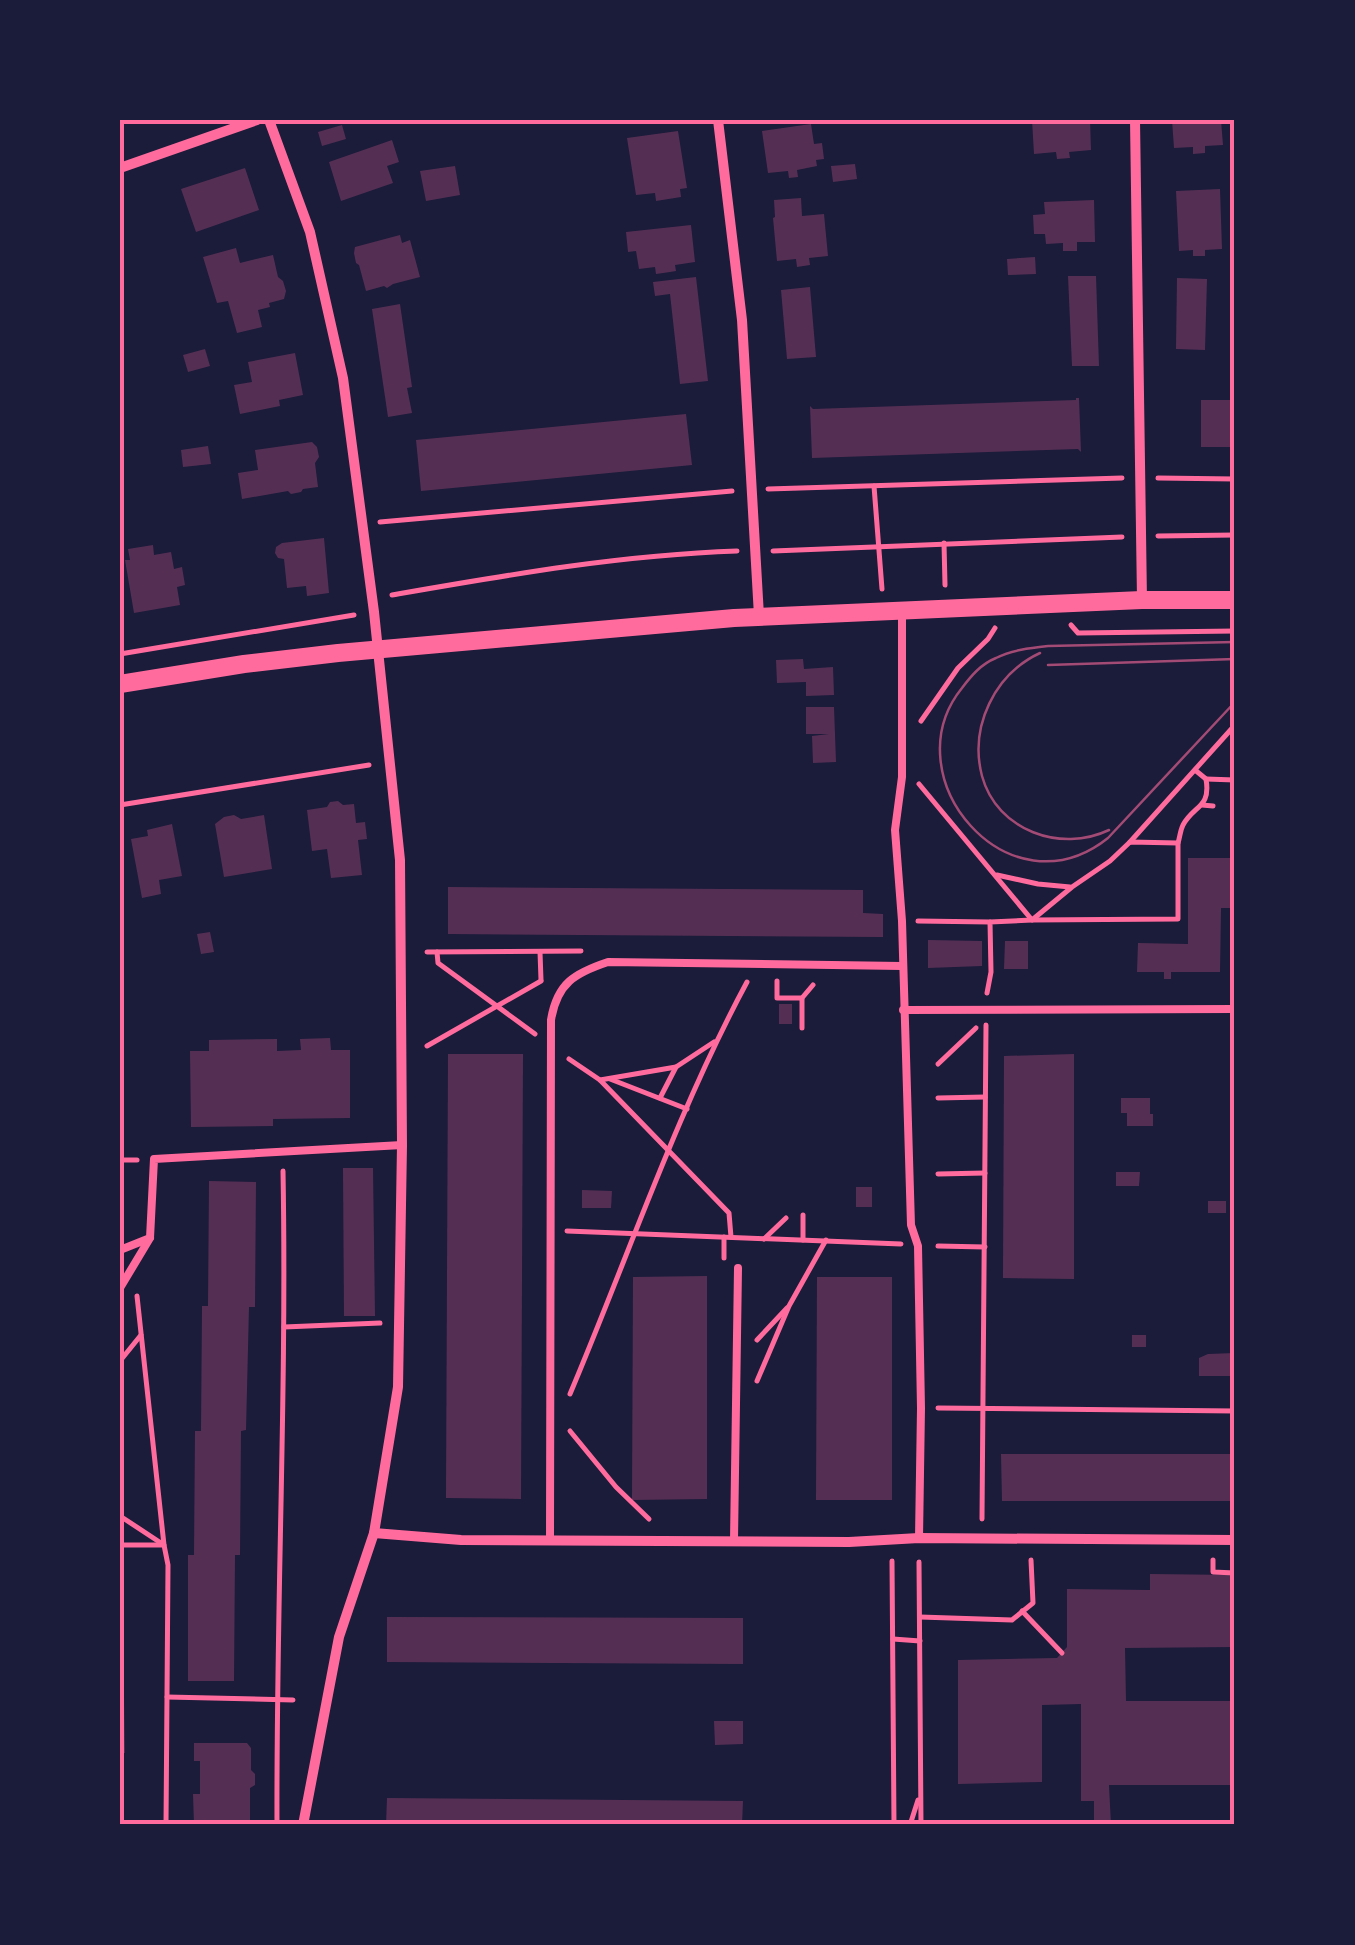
<svg xmlns="http://www.w3.org/2000/svg" width="1355" height="1945" viewBox="0 0 1355 1945" font-family="Manrope,sans-serif">
<style>
.building{fill:#542f53}
.lines{fill:none;stroke-linecap:round;stroke-linejoin:round}
.path{stroke:#ff6b9d;stroke-width:5}
.service{stroke:#ff6b9d;stroke-width:8}
.minor{stroke:#ff6b9d;stroke-width:10}
.tertiary{stroke:#ff6b9d;stroke-width:18}
.tram{stroke:#a44b75;stroke-width:2.5}
.neatline{fill:none;stroke:#ff6b9d;stroke-width:4}
</style>
<rect width="100%" height="100%" fill="#1b1b3a"/>
<!-- building -->
<g class="building">
<polygon points="1032,120 1090,120 1091,150 1069,152 1070,158 1057,159 1056,152 1034,154"/>
<polygon points="1172,120 1221,120 1223,145 1205,146 1205,153 1193,154 1193,147 1174,148"/>
<polygon points="811,124 814,144 822,143 824,159 816,160 817,166 797,170 798,177 789,178 788,171 768,173 762,131"/>
<polygon points="342,125 346,139 322,146 318,132"/>
<polygon points="678,131 687,188 680,189 681,197 656,201 655,193 636,195 627,138"/>
<polygon points="392,140 399,162 387,166 393,183 341,201 329,162"/>
<polygon points="855,164 857,179 833,182 831,166"/>
<polygon points="455,166 460,195 426,201 420,171"/>
<polygon points="245,168 259,210 196,232 181,189"/>
<polygon points="1220,189 1222,249 1205,250 1205,256 1193,256 1193,250 1179,251 1176,191"/>
<polygon points="801,198 802,216 824,214 828,256 809,258 810,265 797,267 796,259 777,261 773,218 775,217 774,200"/>
<polygon points="1094,200 1095,242 1077,242 1077,251 1063,251 1063,243 1046,244 1045,234 1034,234 1033,215 1045,214 1044,202"/>
<polygon points="691,225 695,262 675,265 676,271 670,272 656,274 655,267 639,269 636,251 628,252 626,232"/>
<polygon points="400,235 402,243 410,240 420,277 393,284 387,288 384,286 366,291 359,265 356,263 354,253 355,247"/>
<polygon points="236,248 240,263 273,255 278,277 283,281 286,291 284,299 269,303 270,307 258,310 262,327 237,333 228,301 217,303 203,257"/>
<polygon points="1035,257 1036,274 1008,275 1007,259"/>
<polygon points="1068,276 1096,276 1099,366 1072,366"/>
<polygon points="696,277 708,381 680,384 670,294 655,296 653,282"/>
<polygon points="1177,278 1207,279 1205,350 1176,349"/>
<polygon points="810,287 816,357 787,359 781,290"/>
<polygon points="400,304 412,387 407,388 412,413 388,417 372,309"/>
<polygon points="205,349 210,366 188,372 183,355"/>
<polygon points="295,353 303,395 279,400 280,406 240,414 234,385 252,382 248,362"/>
<polygon points="1076,398 1079,398 1081,452 1078,449 812,458 810,406 813,409 1076,400"/>
<rect x="1201" y="400" width="34" height="47"/>
<polygon points="686,414 692,465 421,491 416,440"/>
<polygon points="312,442 317,447 319,457 315,463 318,487 303,489 301,492 291,494 288,491 242,499 238,473 258,470 255,450"/>
<polygon points="208,446 211,464 183,467 181,450"/>
<polygon points="324,538 329,593 307,596 306,586 287,588 284,559 278,558 275,553 276,547 282,543"/>
<polygon points="153,545 154,555 171,552 174,569 182,567 185,585 177,587 180,605 134,613 125,560 130,560 128,549"/>
<polygon points="803,659 804,669 833,667 834,695 806,696 806,682 777,683 776,660"/>
<polygon points="806,707 834,707 836,762 813,763 812,736 829,734 806,734"/>
<polygon points="338,801 343,805 354,804 356,823 365,822 367,839 358,840 362,875 331,878 327,849 312,851 307,810 327,807 330,802"/>
<polygon points="234,815 241,819 264,815 272,869 224,877 215,824 224,817"/>
<polygon points="172,824 182,876 159,880 161,894 142,898 131,839 148,836 147,830"/>
<polygon points="1188,858 1235,858 1235,908 1221,908 1220,972 1171,972 1171,979 1164,979 1164,972 1137,972 1138,943 1188,944"/>
<polygon points="448,887 863,890 863,913 883,914 883,937 448,934"/>
<polygon points="210,932 214,952 201,954 197,934"/>
<polygon points="928,940 982,941 982,966 928,968"/>
<polygon points="1005,941 1028,941 1028,969 1004,969"/>
<rect x="779" y="1004" width="13" height="20"/>
<polygon points="330,1038 331,1050 350,1050 350,1118 273,1119 273,1126 191,1127 190,1051 209,1051 209,1040 277,1039 277,1051 301,1050 300,1039"/>
<polygon points="448,1054 523,1054 521,1499 446,1498"/>
<polygon points="1074,1054 1074,1279 1003,1278 1004,1056"/>
<polygon points="1121,1098 1150,1098 1150,1114 1153,1114 1153,1126 1127,1126 1127,1113 1121,1113"/>
<polygon points="343,1168 373,1168 375,1316 344,1316"/>
<polygon points="1116,1172 1140,1172 1139,1186 1116,1186"/>
<polygon points="209,1181 256,1182 255,1307 249,1307 246,1430 241,1431 240,1555 235,1555 234,1681 188,1681 188,1555 194,1555 195,1431 201,1431 202,1306 208,1306"/>
<rect x="856" y="1187" width="16" height="20"/>
<polygon points="582,1190 612,1191 611,1208 582,1208"/>
<rect x="1208" y="1201" width="18" height="12"/>
<polygon points="707,1276 707,1499 632,1500 633,1277"/>
<polygon points="817,1277 892,1277 892,1500 816,1500"/>
<rect x="1132" y="1335" width="14" height="12"/>
<polygon points="1235,1353 1235,1376 1199,1376 1199,1358 1208,1354"/>
<polygon points="1001,1454 1235,1454 1235,1501 1002,1501"/>
<polygon points="1150,1574 1235,1575 1235,1647 1125,1648 1126,1701 1235,1701 1235,1785 1109,1785 1111,1825 1094,1825 1094,1801 1081,1801 1081,1704 1042,1705 1042,1782 958,1784 958,1660 1057,1658 1067,1647 1067,1589 1150,1590"/>
<polygon points="387,1617 743,1618 743,1664 387,1662"/>
<polygon points="120,1695 124,1696 125,1753 120,1753"/>
<polygon points="714,1721 743,1721 743,1744 715,1745"/>
<polygon points="194,1743 247,1743 251,1748 251,1770 255,1774 255,1785 250,1788 250,1825 194,1825 193,1794 200,1794 200,1761 194,1761"/>
<polygon points="387,1798 743,1801 742,1825 386,1825"/>
</g>
<g class="lines">
<!-- path -->
<g class="path">
<polyline points="1158,478 1235,479"/>
<polyline points="874,486 882,589"/>
<polyline points="768,489 1122,478"/>
<polyline points="380,522 732,491"/>
<polyline points="1158,536 1235,535"/>
<polyline points="944,543 945,585"/>
<polyline points="773,551 1122,537"/>
<path d="M392 595C507 575 620 555 737 551"/>
<polyline points="1071,625 1078,633 1235,631"/>
<polyline points="120,654 354,615"/>
<polyline points="921,721 958,668 988,639 995,628"/>
<polyline points="1206,779 1235,780"/>
<polyline points="919,784 1032,920 1178,919 1178,843"/>
<polyline points="120,805 369,765"/>
<polyline points="1202,805 1213,806"/>
<polyline points="1130,842 1235,725"/>
<polyline points="997,875 1038,884 1070,887"/>
<polyline points="918,921 990,922"/>
<polyline points="427,952 581,951"/>
<polyline points="437,952 438,963 535,1034"/>
<polyline points="540,952 541,980"/>
<polyline points="777,981 777,998 802,998"/>
<path d="M987 993 991 972 990 922 1032 920 1072 887 1110 861 1130 842 1178 843C1180 837 1180 831 1183 825 1194 805 1211 808 1206 779L1195 770"/>
<polyline points="802,1028 802,998 813,985"/>
<polyline points="427,1046 541,981"/>
<polyline points="569,1059 600,1080 729,1213 731,1237"/>
<polyline points="938,1064 976,1028"/>
<polyline points="610,1079 687,1109"/>
<polyline points="600,1080 676,1067 714,1042"/>
<polyline points="660,1098 676,1067"/>
<polyline points="938,1098 985,1097"/>
<polyline points="120,1160 137,1160"/>
<polyline points="938,1174 985,1173"/>
<polyline points="803,1215 803,1240"/>
<polyline points="567,1231 901,1244"/>
<polyline points="764,1239 786,1218"/>
<polyline points="938,1246 985,1247"/>
<polyline points="724,1258 724,1237"/>
<polyline points="284,1327 380,1323"/>
<polyline points="757,1340 787,1308"/>
<polyline points="120,1361 141,1335"/>
<polyline points="757,1381 789,1306 826,1240"/>
<path d="M570 1394C628 1257 676 1114 747 982"/>
<polyline points="938,1408 1235,1411"/>
<polyline points="570,1431 616,1487 649,1519"/>
<polyline points="120,1516 164,1545 137,1296"/>
<polyline points="982,1519 986,1025"/>
<polyline points="120,1545 164,1545 168,1565 166,1825"/>
<polyline points="1213,1560 1213,1572 1235,1573"/>
<polyline points="892,1561 894,1825"/>
<polyline points="919,1562 921,1825"/>
<polyline points="1022,1611 1062,1653"/>
<polyline points="920,1617 1012,1620 1033,1603 1031,1560"/>
<polyline points="893,1639 920,1641"/>
<polyline points="167,1697 293,1700"/>
<path d="M277 1825C276 1607 287 1389 283 1171"/>
<polyline points="910,1825 918,1800"/>
</g>
<!-- service -->
<g class="service">
<polyline points="902,610 902,777 895,830 902,921 911,1225 918,1246 921,1408 919,1538"/>
<polyline points="903,1010 1235,1009"/>
<polyline points="120,1250 150,1238 154,1159 402,1145"/>
<polyline points="120,1288 150,1238"/>
<polyline points="734,1540 738,1268"/>
<path d="M550 1541 551 1020C557 983 575 973 608 962L902 966"/>
</g>
<!-- minor -->
<g class="minor">
<polyline points="269,120 310,232 343,378 374,612 400,860 402,1145 398,1387 374,1533 339,1637 303,1825"/>
<polyline points="718,120 742,320 759,616"/>
<polyline points="1135,120 1142,600"/>
<polyline points="120,168 257,120"/>
<polyline points="374,1533 461,1540 849,1542 919,1538 1235,1540"/>
</g>
<!-- tertiary -->
<polyline class="tertiary" points="120,684 244,664 338,653 734,618 1142,600 1235,600"/>
<!-- tram -->
<g class="tram">
<path d="M1235 642 1048 646C1030 648 1012 650 996 658 981 664 971 676 962 688 890 777 1009 917 1108 838L1235 702"/>
<path d="M1040 653C995 674 969 726 982 776 997 831 1061 853 1109 830"/>
<polyline points="1048,665 1235,659"/>
</g>
</g>
<!-- border -->
<rect width="1355" height="1945" fill="none" stroke="#1b1b3a" stroke-width="245"/>
<rect x="122" y="122" width="1110" height="1700" class="neatline"/>
</svg>
